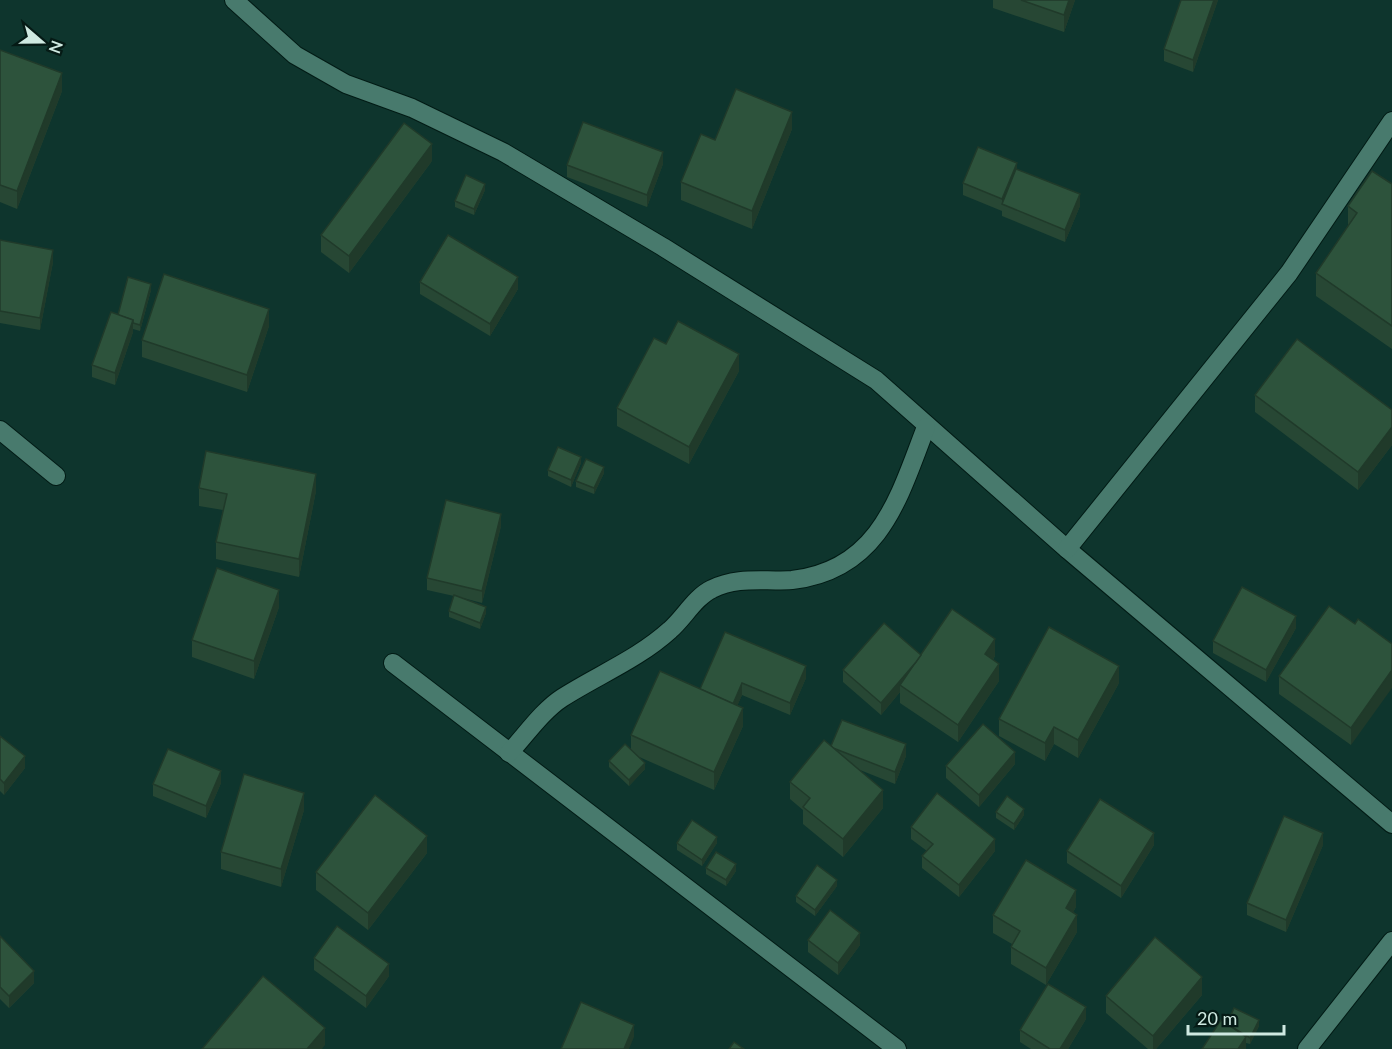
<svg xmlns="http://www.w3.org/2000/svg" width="1392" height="1049" viewBox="0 0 1392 1049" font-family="Lato,sans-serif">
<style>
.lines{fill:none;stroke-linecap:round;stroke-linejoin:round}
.minor-casing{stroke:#021b15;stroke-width:20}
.minor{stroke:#487a6d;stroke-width:18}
.wall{fill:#274734}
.shaded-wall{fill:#203a2a}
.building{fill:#2d533c;stroke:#203a2a;stroke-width:1.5}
</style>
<rect width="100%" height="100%" fill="#0e352d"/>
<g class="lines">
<defs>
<g id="minor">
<polyline points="234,0 295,55 346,84 412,108 503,152 663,247 876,380 1067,549 1392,824"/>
<polyline points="0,430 56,476"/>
<polyline points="1067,549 1289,273 1392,121"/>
<polyline points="393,663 897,1049"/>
<path d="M509 753C525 736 542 711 562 698 598 675 638 659 670 630 684 618 695 597 712 589 738 576 764 582 792 580 880 570 899 497 926 427"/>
<polyline points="1307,1049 1392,941"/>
</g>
</defs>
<!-- minor casing -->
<use href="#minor" class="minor-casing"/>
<!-- minor -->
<use href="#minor" class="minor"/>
</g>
<!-- wall -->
<g class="wall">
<polygon points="993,0 1075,0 1064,32 993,8"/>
<polygon points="1181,0 1218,0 1193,72 1164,61 1164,49"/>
<polygon points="0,50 62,91 17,209 0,202"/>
<polygon points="792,129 752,229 681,200 681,182 715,140"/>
<polygon points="432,161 349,273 321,252 321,235"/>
<polygon points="663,164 647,207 567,177 567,165"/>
<polygon points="1017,169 1080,206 1065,242 1002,216 1002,211 963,195 963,183"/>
<polygon points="1392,184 1392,349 1316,296 1316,273 1348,226 1348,206"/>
<polygon points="485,190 474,215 455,207 455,201"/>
<polygon points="0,240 53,262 40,330 0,323"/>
<polygon points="420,282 518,289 490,336 420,294"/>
<polygon points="151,290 140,331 133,329 133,332 115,385 92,377 92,365 118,315"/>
<polygon points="269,326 247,392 142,357 142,340"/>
<polygon points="666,344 739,371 689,464 617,426 617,408"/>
<polygon points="1255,395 1392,410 1392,445 1358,490 1255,412"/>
<polygon points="581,463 571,487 548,476 548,470"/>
<polygon points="604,473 594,494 576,487 576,481"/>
<polygon points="199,488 316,491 299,577 216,559 216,542 223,510 199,506"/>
<polygon points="501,526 482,603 463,598 486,613 480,629 449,617 449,611 454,596 427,590 427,578"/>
<polygon points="279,607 254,679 192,657 192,640"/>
<polygon points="1355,624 1351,745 1279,694 1279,676"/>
<polygon points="1296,628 1266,682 1213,653 1213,641"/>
<polygon points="725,632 806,678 790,715 742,695 737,706 743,726 714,790 637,756 645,769 629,786 609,767 609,761 631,750 631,735 700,689"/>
<polygon points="921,655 995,656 993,660 999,681 958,742 900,703 900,692 881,715 843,682 843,670"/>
<polygon points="1119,683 1078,758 1054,744 1045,761 999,736 999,719"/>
<polygon points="0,736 25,768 4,795 0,791"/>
<polygon points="831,746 906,756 895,784 860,770 883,808 843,857 803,824 803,810 790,799 790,782"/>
<polygon points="1015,764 979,807 946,778 946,766"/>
<polygon points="221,783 206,818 153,796 153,784"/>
<polygon points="304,810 281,887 221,869 221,852"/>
<polygon points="996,812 1024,815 1014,830 996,818"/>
<polygon points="911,827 995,851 959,897 922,868 922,856 927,851 911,839"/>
<polygon points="677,843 717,843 702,866 677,850"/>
<polygon points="1154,845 1121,898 1067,863 1067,851"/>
<polygon points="1323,845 1286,932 1247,915 1247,903"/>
<polygon points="427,853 368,930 316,890 316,872"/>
<polygon points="706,868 736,871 726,886 706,874"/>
<polygon points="837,886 815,916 796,902 796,896"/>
<polygon points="1076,907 1073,912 1077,932 1046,985 1011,964 1011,947 1012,944 993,933 993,915"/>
<polygon points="0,936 34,983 9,1008 0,999"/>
<polygon points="808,940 860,945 838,975 808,952"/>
<polygon points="314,958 389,976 366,1008 314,970"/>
<polygon points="1202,995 1156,1049 1148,1049 1106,1013 1106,996"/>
<polygon points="1086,1019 1068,1049 1031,1049 1020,1042 1020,1030"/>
<polygon points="1227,1024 1259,1026 1250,1044 1246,1043"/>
</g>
<!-- shaded-wall -->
<g class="shaded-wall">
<polygon points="1069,0 1075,0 1064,32 1064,15"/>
<polygon points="1214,0 1218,0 1193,72 1193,60"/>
<polygon points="62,73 62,91 17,209 17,191"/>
<polygon points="792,112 792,129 752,229 752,211"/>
<polygon points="432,144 432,161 349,273 349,256"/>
<polygon points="663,152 663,164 647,207 647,195"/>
<polygon points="1017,163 1017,175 1002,204 1002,211 1002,199"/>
<polygon points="485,184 485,190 474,215 474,209"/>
<polygon points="1080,194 1080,206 1065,242 1065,230"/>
<polygon points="53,250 53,262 40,330 40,318"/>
<polygon points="518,277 518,289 490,336 490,324"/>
<polygon points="151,284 151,290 140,331 140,325"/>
<polygon points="269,309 269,326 247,392 247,375"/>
<polygon points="133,320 133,332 115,385 115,373"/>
<polygon points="739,354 739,371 689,464 689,447"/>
<polygon points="1392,427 1392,445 1358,490 1358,472"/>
<polygon points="581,457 581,463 571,487 571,480"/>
<polygon points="604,467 604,473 594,494 594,488"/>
<polygon points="316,474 316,491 299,577 299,559"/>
<polygon points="501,514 501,526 482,603 482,591"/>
<polygon points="279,590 279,607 254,679 254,661"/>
<polygon points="486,607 486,613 480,629 480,623"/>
<polygon points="1296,616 1296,628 1266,682 1266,670"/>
<polygon points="995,639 995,656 985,672 985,654"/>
<polygon points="921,656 900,685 900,692 881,715 881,703"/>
<polygon points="999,664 999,681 958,742 958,725"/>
<polygon points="806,666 806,678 790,715 790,703"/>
<polygon points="1119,666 1119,683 1078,758 1078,740"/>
<polygon points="1392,670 1392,688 1351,745 1351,728"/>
<polygon points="742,683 742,695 732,718 732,706"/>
<polygon points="743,708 743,726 714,790 714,772"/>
<polygon points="1054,727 1054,744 1045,761 1045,743"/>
<polygon points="906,744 906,756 895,784 895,772"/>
<polygon points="1015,752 1015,764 979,807 979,795"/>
<polygon points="25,756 25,768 4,795 4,783"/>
<polygon points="645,763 645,769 629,786 629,780"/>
<polygon points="221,771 221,783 206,818 206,806"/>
<polygon points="883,790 883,808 843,857 843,839"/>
<polygon points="304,793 304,810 281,887 281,869"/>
<polygon points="1024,809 1024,815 1014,830 1014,824"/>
<polygon points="1154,833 1154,845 1121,898 1121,886"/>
<polygon points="1323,833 1323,845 1286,932 1286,920"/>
<polygon points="427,836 427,853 368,930 368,913"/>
<polygon points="717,837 717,843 702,866 702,860"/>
<polygon points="995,839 995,851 959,897 959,885"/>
<polygon points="736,864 736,871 726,886 726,880"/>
<polygon points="837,880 837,886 815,916 815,910"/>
<polygon points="1076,890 1076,907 1066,926 1066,908"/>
<polygon points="1077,915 1077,932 1046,985 1046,968"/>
<polygon points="860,933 860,945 838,975 838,963"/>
<polygon points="389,964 389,976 366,1008 366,996"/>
<polygon points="34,971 34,983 9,1008 9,996"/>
<polygon points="1202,977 1202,995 1156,1049 1153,1049 1153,1036"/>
<polygon points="1086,1007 1086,1019 1068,1049 1060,1049"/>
<polygon points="1259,1020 1259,1026 1250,1044 1250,1038"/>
<polygon points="634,1025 634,1037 629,1049 624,1049"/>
<polygon points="325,1028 325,1045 322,1049 307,1049"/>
<polygon points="1246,1037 1246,1049 1238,1049"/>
</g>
<!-- building -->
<g class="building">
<polygon points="1021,0 1069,0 1064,15"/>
<polygon points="1181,0 1214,0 1193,60 1164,49"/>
<polygon points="0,50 62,73 17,191 0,185"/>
<polygon points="736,89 792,112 752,211 681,182 701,134 715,140"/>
<polygon points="583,122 663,152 647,195 567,165"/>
<polygon points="404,123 432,144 349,256 321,235"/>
<polygon points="978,147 1017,163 1002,199 963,183"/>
<polygon points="1016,169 1080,194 1065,230 1002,204"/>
<polygon points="1372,171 1392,184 1392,326 1316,273 1357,213 1348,206"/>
<polygon points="466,175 485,184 474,209 455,201"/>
<polygon points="448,235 518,277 490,324 420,282"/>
<polygon points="0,240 53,250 40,318 0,311"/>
<polygon points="164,274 269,309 247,375 142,340"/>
<polygon points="128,277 151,284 140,325 133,323 133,320 118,315"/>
<polygon points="111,312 133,320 115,373 92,365"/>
<polygon points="678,321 739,354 689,447 617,408 654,338 666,344"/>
<polygon points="1297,339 1392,410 1392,427 1358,472 1255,395"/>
<polygon points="558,447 581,457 571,480 548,470"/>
<polygon points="206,451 316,474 299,559 216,542 227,494 199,488"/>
<polygon points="586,459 604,467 594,488 576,481"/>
<polygon points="446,500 501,514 482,591 427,578"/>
<polygon points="217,568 279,590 254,661 192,640"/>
<polygon points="1242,587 1296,616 1266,670 1213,641"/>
<polygon points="454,595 486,607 480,623 449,611"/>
<polygon points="1329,606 1355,624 1358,619 1392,644 1392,670 1351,728 1279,676"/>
<polygon points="952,609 995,639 985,654 999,664 958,725 900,685"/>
<polygon points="884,623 921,655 916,662 881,703 843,670"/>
<polygon points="1049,627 1119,666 1078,740 1054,727 1045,743 999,719"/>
<polygon points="725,632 806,666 790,703 742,683 733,704 700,689"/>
<polygon points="660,671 743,708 714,772 631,735"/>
<polygon points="842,720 906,744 895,772 833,748 831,746"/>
<polygon points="983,724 1015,752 979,795 946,766"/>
<polygon points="0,736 25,756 4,783 0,779"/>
<polygon points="824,740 883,790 843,839 803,807 810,798 790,782"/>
<polygon points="625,744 645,763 629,780 609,761"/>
<polygon points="168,749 221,771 206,806 153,784"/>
<polygon points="244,774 304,793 281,869 221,852"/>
<polygon points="937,793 995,839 959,885 922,856 933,844 911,827"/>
<polygon points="375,795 427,836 368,913 316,872"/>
<polygon points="1007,796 1024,809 1014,824 996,812"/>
<polygon points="1100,799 1154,833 1121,886 1067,851"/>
<polygon points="1284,816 1323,833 1286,920 1247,903"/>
<polygon points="692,820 717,837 702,860 677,843"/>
<polygon points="716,852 736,864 726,880 706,868"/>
<polygon points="1026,860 1076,890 1066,908 1077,915 1046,968 1011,947 1020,931 993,915"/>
<polygon points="817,865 837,880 815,910 796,896"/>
<polygon points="830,910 860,933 838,963 808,940"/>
<polygon points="337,926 389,964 366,996 314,958"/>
<polygon points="0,936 34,971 9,996 0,987"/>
<polygon points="1155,937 1202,977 1153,1036 1106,996"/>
<polygon points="263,976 325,1028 307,1049 202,1049"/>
<polygon points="1048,984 1086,1007 1060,1049 1050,1049 1020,1030"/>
<polygon points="581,1002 634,1025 624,1049 561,1049"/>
<polygon points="1234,1008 1259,1020 1250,1038 1227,1024"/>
<polygon points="1221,1020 1246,1037 1238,1049 1202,1049"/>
<polygon points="734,1042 744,1049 729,1049"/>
</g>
<!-- north arrow -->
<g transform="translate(42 42) rotate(110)" stroke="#051a15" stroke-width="4.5" paint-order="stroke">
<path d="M0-4.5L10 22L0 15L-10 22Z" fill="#cfe9e1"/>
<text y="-9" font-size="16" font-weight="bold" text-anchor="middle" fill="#cfe9e1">N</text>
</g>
<!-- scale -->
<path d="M1188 1025v9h96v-9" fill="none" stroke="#cfe9e1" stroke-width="3"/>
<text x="1197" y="1025" font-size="18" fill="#cfe9e1" stroke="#051a15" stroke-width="4.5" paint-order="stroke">20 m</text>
</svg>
